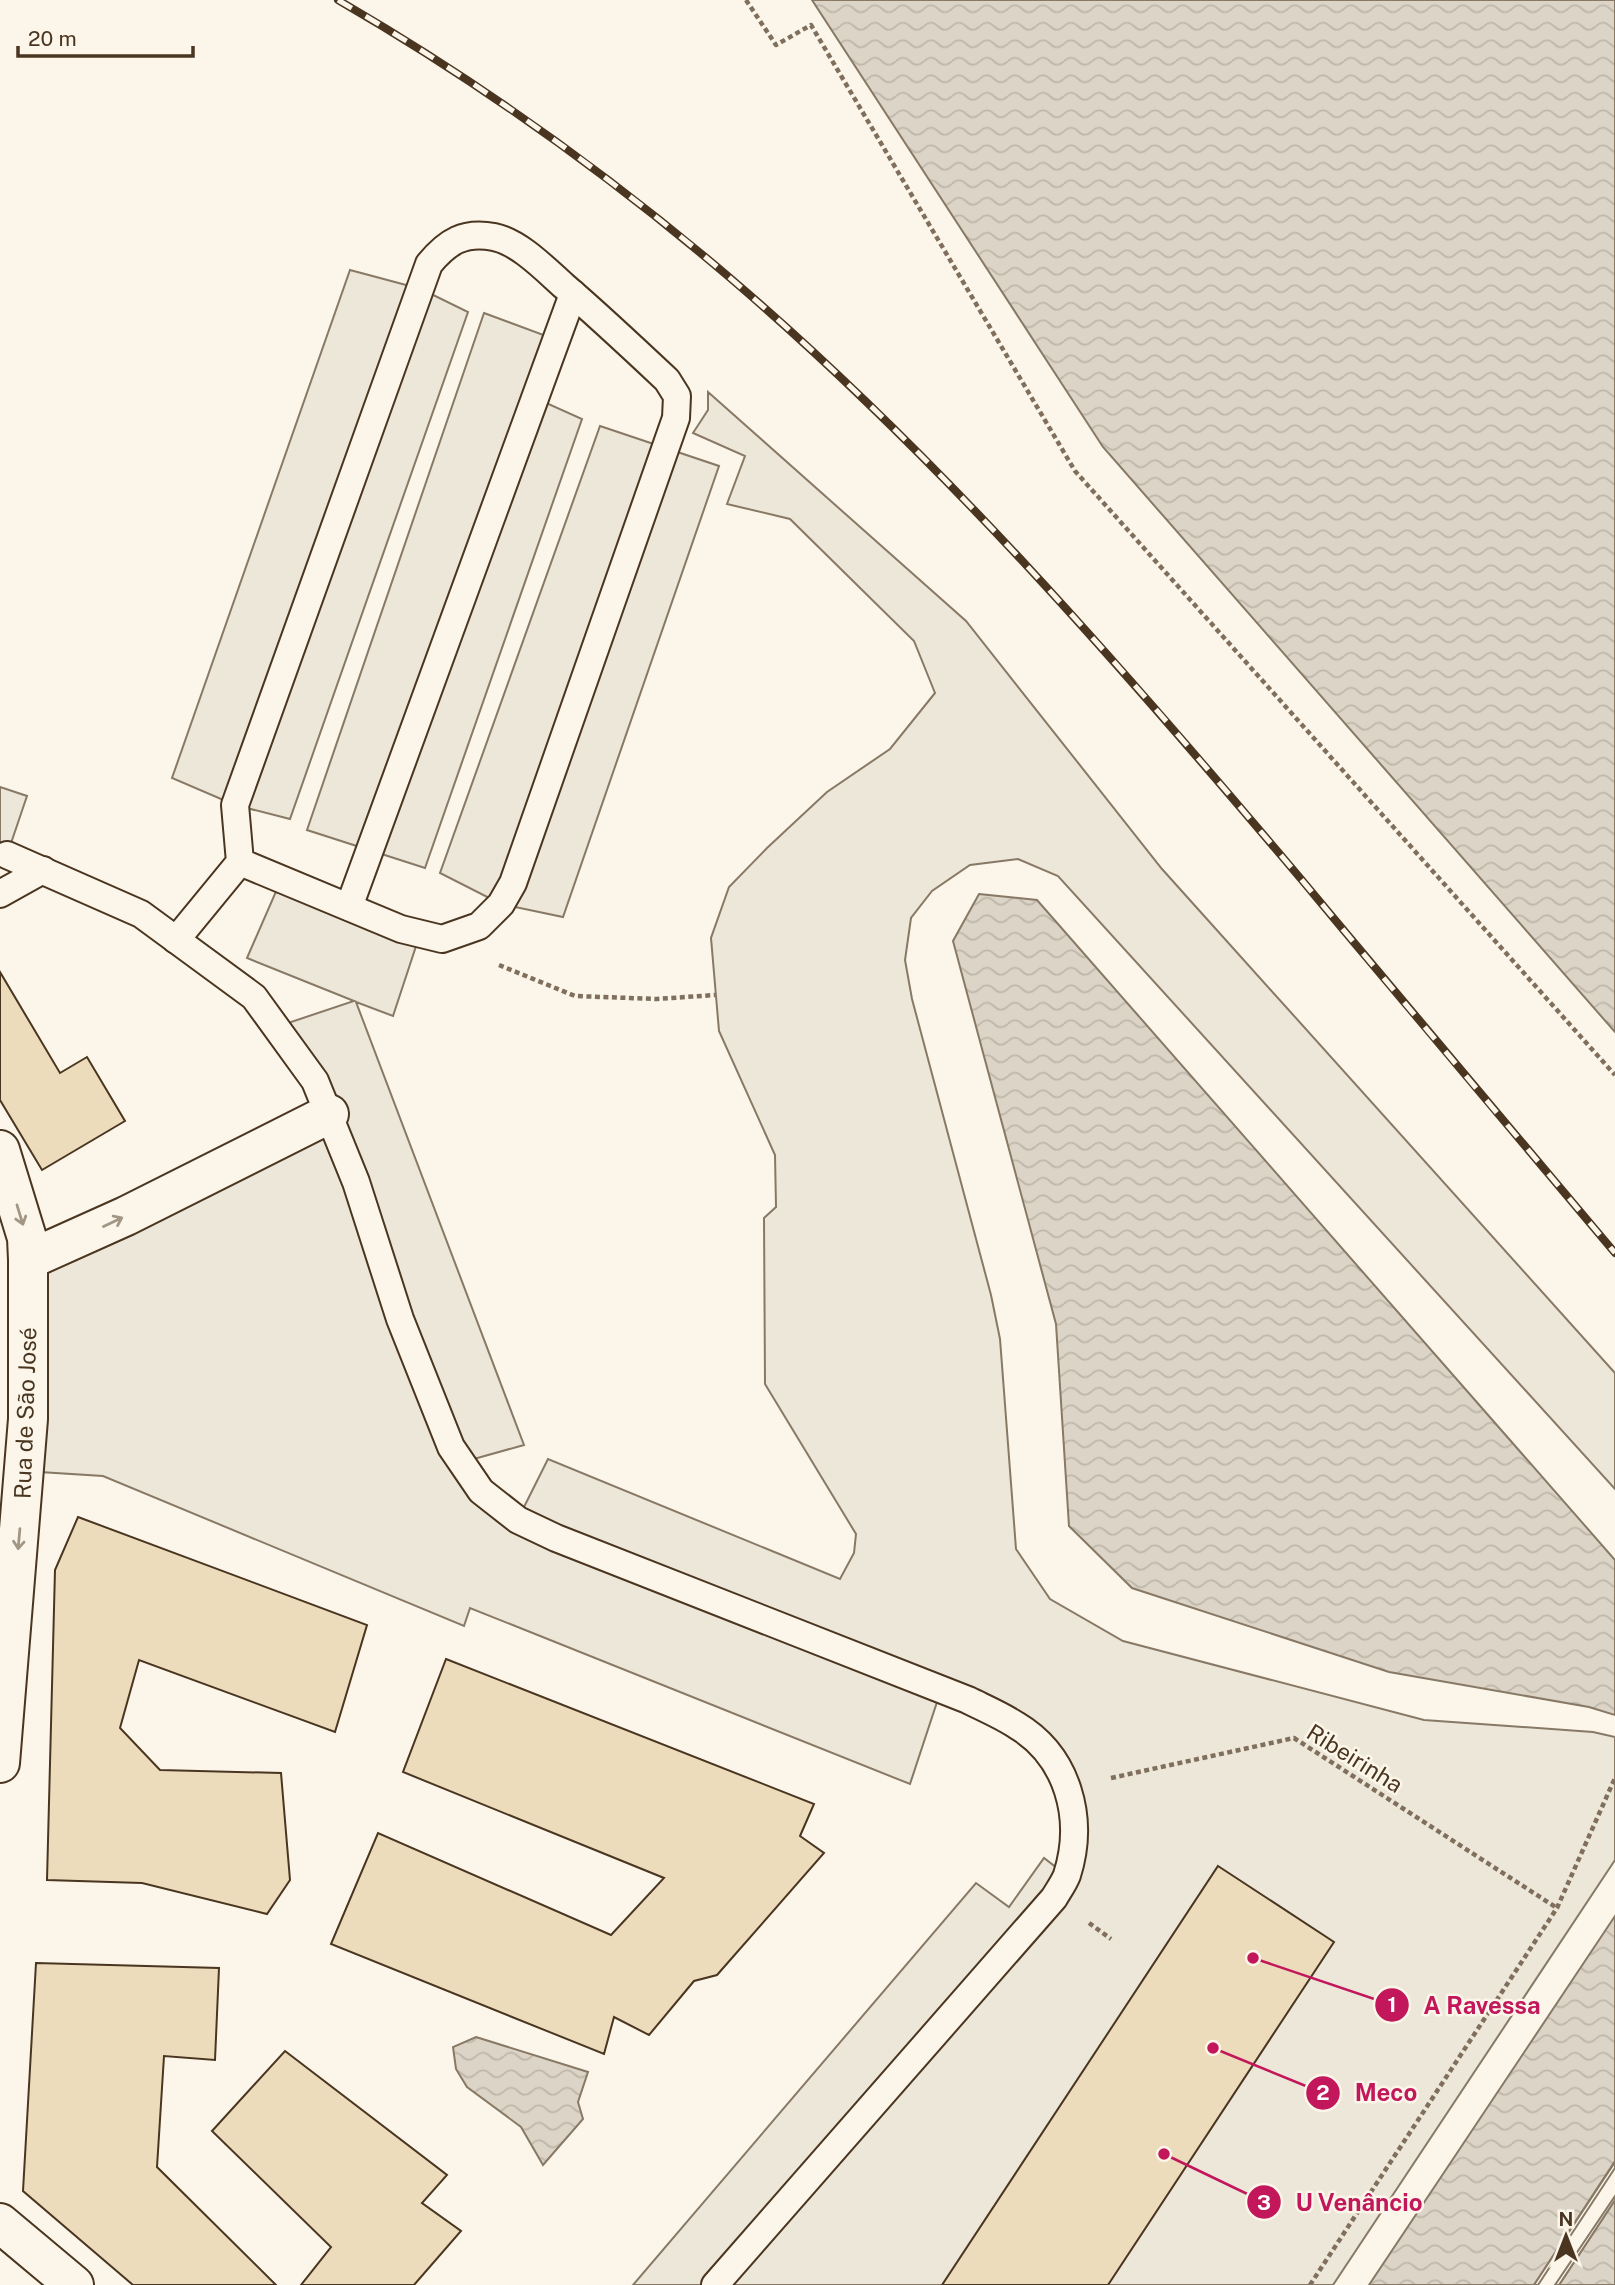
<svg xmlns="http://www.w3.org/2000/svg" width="1615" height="2285" viewBox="0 0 1615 2285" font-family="'Public Sans',sans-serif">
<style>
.parking{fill:#ede7d9;stroke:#887966;stroke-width:2}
.water{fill:url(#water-waves);stroke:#887966;stroke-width:2}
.pier{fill:#fbf6e9;stroke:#887966;stroke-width:2}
.building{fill:#ecdcbc;stroke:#4a3520;stroke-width:2}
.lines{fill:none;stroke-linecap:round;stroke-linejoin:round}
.service-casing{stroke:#4a3520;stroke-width:30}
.minor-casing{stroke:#4a3520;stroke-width:42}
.tertiary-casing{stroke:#4a3520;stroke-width:42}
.path{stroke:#7f6f5c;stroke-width:4.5;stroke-dasharray:5 3.5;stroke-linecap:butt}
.service{stroke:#fbf6e9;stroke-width:26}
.minor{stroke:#fbf6e9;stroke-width:38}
.tertiary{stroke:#fbf6e9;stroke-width:38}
.rail-casing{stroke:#4a3520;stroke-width:8}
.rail{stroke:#fbf6e9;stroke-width:5;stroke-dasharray:16;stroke-linecap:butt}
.oneway{stroke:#a29684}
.labels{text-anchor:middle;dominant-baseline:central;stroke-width:5;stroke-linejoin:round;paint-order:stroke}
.street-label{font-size:23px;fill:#4a3520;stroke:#fbf6e9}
.leader{fill:none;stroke:#c2185b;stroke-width:2.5}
.callout-dot{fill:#c2185b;stroke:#fbf6e9;stroke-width:2.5}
.mark-label{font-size:21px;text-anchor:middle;font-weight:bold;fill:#fff}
.callout-label{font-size:24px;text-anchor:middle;font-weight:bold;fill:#c2185b;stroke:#fbf6e9;stroke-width:5;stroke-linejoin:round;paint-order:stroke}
</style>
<defs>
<pattern id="water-waves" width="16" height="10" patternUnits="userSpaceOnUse" patternTransform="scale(1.75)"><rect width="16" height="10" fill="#dcd4c6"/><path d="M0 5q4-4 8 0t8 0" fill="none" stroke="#beb7aa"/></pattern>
</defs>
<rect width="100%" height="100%" fill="#fbf6e9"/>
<!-- parking -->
<g class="parking">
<polygon points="350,270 421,289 468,312 290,819 235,805 172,778"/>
<polygon points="484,313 557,340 535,398 582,419 425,868 307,830"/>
<polygon points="708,392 966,621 1162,869 1615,1373 1615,1489 1058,876 1018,859 970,865 932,891 911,918 905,960 912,999 991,1295 1000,1339 1016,1549 1050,1599 1123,1641 1424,1720 1593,1732 1615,1737 1615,1860 1333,2285 633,2285 976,1883 1009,1907 1044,1858 1066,1875 1075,1825 1045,1749 941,1690 910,1784 470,1608 464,1626 103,1476 24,1471 28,1260 329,1114 276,1027 354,1001 247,958 281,880 420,934 393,1016 356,1002 524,1445 463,1462 518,1519 548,1459 840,1579 854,1553 856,1534 765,1384 764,1218 776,1207 775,1155 719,1031 711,938 729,887 767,848 827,792 890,749 935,693 914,641 790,519 727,504 745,456 693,433 708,410"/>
<polygon points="600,426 719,466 563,917 501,904 440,873"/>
<polygon points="0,787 27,796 7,855 0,853"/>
</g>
<!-- water -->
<g class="water">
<polygon points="812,0 1615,0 1615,1032 1103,447"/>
<polygon points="979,894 1037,900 1615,1560 1615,1715 1589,1707 1389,1672 1132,1588 1069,1526 1056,1324 953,941"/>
<polygon points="1615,1916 1615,2161 1534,2285 1369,2285"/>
<polygon points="476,2037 588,2072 578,2102 583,2119 543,2165 521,2127 467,2087 456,2069 453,2047"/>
<polygon points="1615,2200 1615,2285 1559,2285"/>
</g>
<!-- pier -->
<g class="pier">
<polygon points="1615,2162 1615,2168 1538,2285 1534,2285"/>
<polygon points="1615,2196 1615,2200 1559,2285 1555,2285"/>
</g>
<!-- building -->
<g class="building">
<polygon points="0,972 60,1073 87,1057 125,1121 42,1170 0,1100"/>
<polygon points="78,1517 367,1625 335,1732 139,1660 120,1728 160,1770 281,1773 290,1880 267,1914 142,1883 47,1880 55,1570"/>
<polygon points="446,1659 814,1804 800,1836 824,1853 717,1975 694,1981 649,2035 614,2017 604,2054 331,1944 378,1833 611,1935 664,1878 403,1772"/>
<polygon points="1218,1866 1334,1942 1108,2285 942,2285"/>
<polygon points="36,1963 219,1968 215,2060 164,2056 157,2167 276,2285 133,2285 23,2191"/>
<polygon points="285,2051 447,2175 422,2203 461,2231 414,2285 301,2285 331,2247 212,2131"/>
</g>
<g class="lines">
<defs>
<g id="service">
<path d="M7 855 141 914 254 997 315 1081 356 1182 400 1319 451 1447 481 1491 518 1520 556 1538 968 1700C984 1708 1001 1715 1016 1725 1068 1756 1085 1818 1067 1875 1064 1883 1058 1891 1054 1898L715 2285"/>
<polyline points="0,894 43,870"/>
<polyline points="349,907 573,294"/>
<path d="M176 940 240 862 401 929 442 939 479 926 501 904 513 883 676 418 677 396 667 380C633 348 599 316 564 286 545 269 519 242 494 237 464 231 447 242 429 264L235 805 240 862"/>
</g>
<g id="minor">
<polyline points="28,1260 126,1216 329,1114"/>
<polyline points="0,2223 74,2285"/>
</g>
<polyline id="tertiary" points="0,1150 27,1238 28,1260 28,1419 0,1763"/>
</defs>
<!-- service casing -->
<use href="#service" class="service-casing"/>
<!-- minor casing -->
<use href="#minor" class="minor-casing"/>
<!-- tertiary casing -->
<use href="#tertiary" class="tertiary-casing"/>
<!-- path -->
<g class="path">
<polyline points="746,0 776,45 811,25 1075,471 1615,1075"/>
<polyline points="499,965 575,996 657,999 715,995"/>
<polyline points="1111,1778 1294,1738 1557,1908"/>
<polyline points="1089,1923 1111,1939"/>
<polyline points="1310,2285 1557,1908 1615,1778"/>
</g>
<!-- service -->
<use href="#service" class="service"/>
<!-- minor -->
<use href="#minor" class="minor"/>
<!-- tertiary -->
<use href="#tertiary" class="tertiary"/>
<defs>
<path id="rail" d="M338 0C476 80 607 173 729 277 940 457 1122 667 1301 879 1405 1004 1510 1128 1615 1253"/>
</defs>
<!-- rail casing -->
<use href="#rail" class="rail-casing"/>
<!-- rail -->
<use href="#rail" class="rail"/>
</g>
<!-- one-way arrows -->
<defs><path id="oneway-shaft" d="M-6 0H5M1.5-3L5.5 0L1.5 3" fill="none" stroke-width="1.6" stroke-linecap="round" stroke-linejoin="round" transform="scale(1.75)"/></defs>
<g class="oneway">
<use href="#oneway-shaft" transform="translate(20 1215) rotate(73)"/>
<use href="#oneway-shaft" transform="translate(113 1222) rotate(-25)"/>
<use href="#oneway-shaft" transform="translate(19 1539) rotate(95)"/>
</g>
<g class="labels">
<!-- street labels -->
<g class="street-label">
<text transform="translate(25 1413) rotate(-88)">Rua de São José</text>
<text transform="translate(1355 1758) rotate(32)">Ribeirinha</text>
</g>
</g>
<!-- callouts -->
<path class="leader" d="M1253 1958L1392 2005M1213 2048L1323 2093M1164 2154L1264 2202"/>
<g class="callout-dot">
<circle cx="1253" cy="1958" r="7"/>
<circle cx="1213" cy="2048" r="7"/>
<circle cx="1164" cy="2154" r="7"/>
<circle cx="1392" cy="2005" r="18"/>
<circle cx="1323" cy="2093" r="18"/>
<circle cx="1264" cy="2202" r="18"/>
</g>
<g class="mark-label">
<text x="1392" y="2012">1</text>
<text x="1323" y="2100">2</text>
<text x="1264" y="2210">3</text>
</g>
<g class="callout-label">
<text x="1482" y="2014">A Ravessa</text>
<text x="1386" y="2101">Meco</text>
<text x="1359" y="2211">U Venâncio</text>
</g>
<!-- north arrow -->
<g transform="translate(1566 2236)" stroke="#fbf6e9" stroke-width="5" paint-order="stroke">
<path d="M0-5L12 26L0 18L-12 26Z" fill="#4a3520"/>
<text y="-10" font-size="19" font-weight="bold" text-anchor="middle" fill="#4a3520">N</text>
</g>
<!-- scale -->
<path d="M18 46v10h175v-10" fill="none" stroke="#4a3520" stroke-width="3.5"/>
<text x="28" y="46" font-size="21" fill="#4a3520" stroke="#fbf6e9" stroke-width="5" paint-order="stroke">20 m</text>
</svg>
